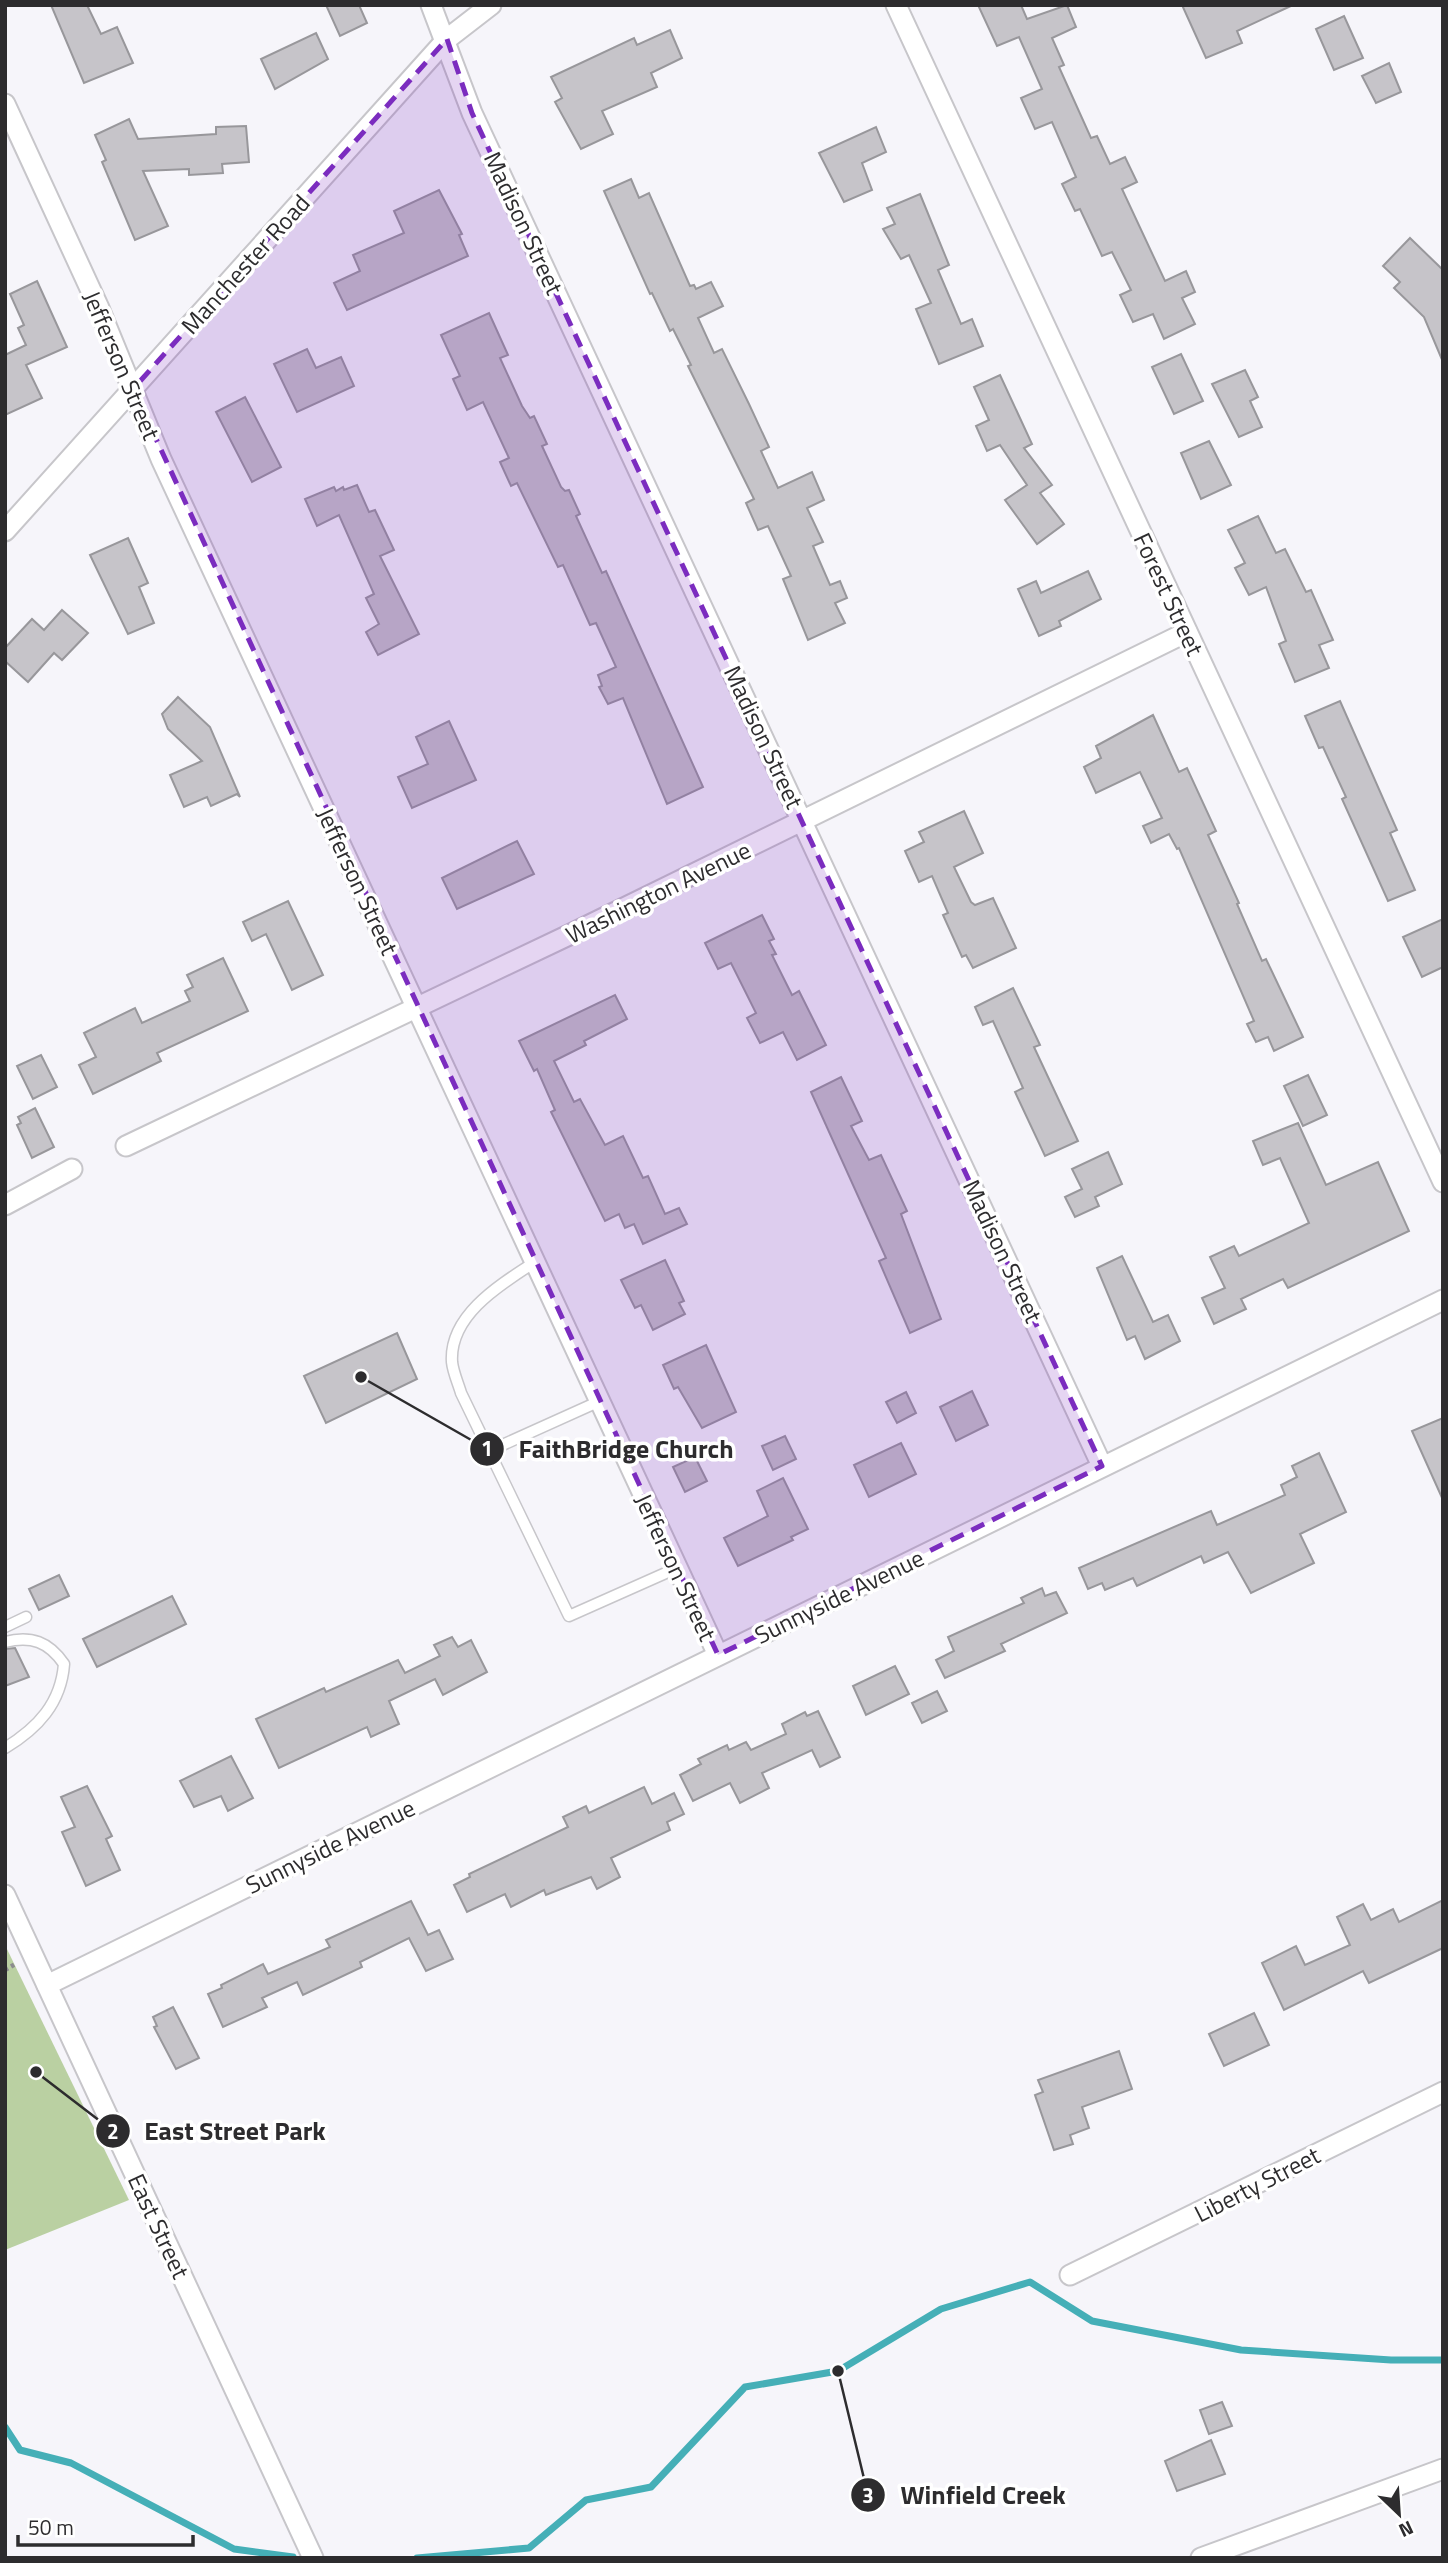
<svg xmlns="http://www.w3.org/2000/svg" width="1448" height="2563" viewBox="0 0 1448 2563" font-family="'Titillium Web',sans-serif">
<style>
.green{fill:#bad0a2}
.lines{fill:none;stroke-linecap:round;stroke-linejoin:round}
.stream{stroke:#45afb7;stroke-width:7}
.building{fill:#c6c4c9;stroke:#98979b;stroke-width:2}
.service-casing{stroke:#c7c6ca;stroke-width:13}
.minor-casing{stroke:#c7c6ca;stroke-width:23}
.path{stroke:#8c8b8f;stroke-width:4.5;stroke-dasharray:3.5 3.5;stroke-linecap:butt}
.service{stroke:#fff;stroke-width:10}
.minor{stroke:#fff;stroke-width:19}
.marked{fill:#7b2cbf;fill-opacity:0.2;stroke:#7b2cbf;stroke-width:5;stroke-dasharray:14 9;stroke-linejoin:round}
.labels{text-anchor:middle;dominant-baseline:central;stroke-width:7;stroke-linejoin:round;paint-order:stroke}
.street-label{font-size:24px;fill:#2d2c2e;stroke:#fff}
.leader{fill:none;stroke:#2d2c2e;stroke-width:2.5}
.callout-dot{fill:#2d2c2e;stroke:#fff;stroke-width:2.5}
.mark-label{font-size:21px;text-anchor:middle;font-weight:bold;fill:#fff}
.callout-label{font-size:26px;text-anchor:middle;font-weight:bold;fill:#2d2c2e;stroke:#fff;stroke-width:7;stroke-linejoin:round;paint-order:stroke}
</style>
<rect width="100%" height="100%" fill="#f6f5fa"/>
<!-- green -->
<polygon class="green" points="5,1945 129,2200 5,2250"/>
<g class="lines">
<!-- stream -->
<g class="stream">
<polyline points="5,2427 20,2450 71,2463 234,2549 293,2557"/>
<polyline points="417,2558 529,2548 586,2500 651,2487 745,2387 838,2371 941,2309 1030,2282 1092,2321 1241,2350 1391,2360 1443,2360"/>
</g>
</g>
<!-- building -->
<g class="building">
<polygon points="51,5 87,5 101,34 117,27 133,63 84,83"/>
<polygon points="326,5 359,5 367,23 340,36"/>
<polygon points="978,5 1021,5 1027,19 1067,5 1076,27 1052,38 1064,65 1059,67 1091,138 1097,136 1110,164 1125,157 1137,182 1122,189 1165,281 1186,271 1195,292 1182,298 1195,324 1164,339 1153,314 1133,322 1120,295 1131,290 1112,252 1102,256 1080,209 1075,211 1062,184 1076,177 1052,122 1035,129 1021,98 1042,89 1019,37 997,46"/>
<polygon points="1182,5 1293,5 1237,31 1242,43 1206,58"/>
<polygon points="1344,16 1363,58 1334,70 1316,29"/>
<polygon points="670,30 682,58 651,73 657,87 602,111 613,134 581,149 555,102 562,98 551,77 634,38 637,45"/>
<polygon points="316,33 328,59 275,89 261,59"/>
<polygon points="1389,63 1401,92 1376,103 1362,76"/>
<polygon points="129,119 138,139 216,134 216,127 246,126 249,162 222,164 223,173 189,175 189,169 143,171 168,226 135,240 102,162 106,160 95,135"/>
<polygon points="876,127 886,152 862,163 872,190 844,202 819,153"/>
<polygon points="631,179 639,198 649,193 690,286 694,285 696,289 711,282 723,306 698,318 714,353 722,349 749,404 769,447 761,451 778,488 812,472 824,500 807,508 823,542 813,546 830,585 840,581 847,598 835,603 845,623 808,640 783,579 791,576 768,526 758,530 746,503 754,499 688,366 691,365 673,329 670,331 652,293 650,294 604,191"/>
<polygon points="439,190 462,234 459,235 468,256 347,310 334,283 360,271 353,255 404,233 394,211"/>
<polygon points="920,194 949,265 938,270 961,324 972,319 983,346 939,364 916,309 931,303 909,255 901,259 883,229 895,224 887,208"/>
<polygon points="1410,238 1443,270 1443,362 1424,317 1394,288 1400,282 1383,266"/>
<polygon points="37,281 67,347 26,365 42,398 5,415 5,355 26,345 18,328 24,325 10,294"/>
<polygon points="489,313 508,355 500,358 522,406 530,418 534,416 547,444 542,446 561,487 565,491 569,490 580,514 576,516 602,573 606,571 703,787 667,804 623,698 608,704 599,687 602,686 598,675 616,667 596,623 590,625 563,565 558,567 517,483 511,486 500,462 509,458 483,402 467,410 453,379 460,376 441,335"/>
<polygon points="307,349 316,368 341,357 354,386 297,412 274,364"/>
<polygon points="1181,354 1203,401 1174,414 1152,367"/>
<polygon points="1245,370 1258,397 1250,401 1262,427 1239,437 1212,384"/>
<polygon points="1000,375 1032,444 1024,448 1052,485 1040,493 1064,524 1037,544 1005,500 1027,485 1000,445 987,451 976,426 989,420 974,387"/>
<polygon points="245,397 281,467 252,482 216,412"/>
<polygon points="1209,441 1231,485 1201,499 1181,453"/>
<polygon points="357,485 369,512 375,510 394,550 380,556 419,634 378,655 366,632 379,624 366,598 374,594 339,515 317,526 305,499 334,487 336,491 343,487 344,490"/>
<polygon points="1258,516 1276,553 1285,549 1306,592 1311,590 1333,640 1319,645 1329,668 1295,682 1279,644 1286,641 1266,587 1249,595 1235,568 1245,563 1228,530"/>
<polygon points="128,538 148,583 139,587 154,623 128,634 90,555"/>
<polygon points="1088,571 1101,599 1059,621 1061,626 1039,636 1018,589 1036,581 1041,593"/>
<polygon points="62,610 88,633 62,660 54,653 28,682 5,661 5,648 32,619 44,630"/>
<polygon points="178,697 210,727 240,797 237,794 211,806 207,797 184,807 170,775 202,761 168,729 162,714"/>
<polygon points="1340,701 1397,830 1390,833 1415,890 1388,901 1342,799 1346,797 1323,747 1319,748 1305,716"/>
<polygon points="1153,715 1179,772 1187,768 1216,831 1208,835 1239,903 1237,904 1262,961 1266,959 1303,1037 1274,1051 1268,1037 1256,1042 1247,1024 1254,1021 1179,848 1177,849 1169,834 1151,843 1143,826 1162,818 1140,772 1096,793 1084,767 1101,758 1096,746"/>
<polygon points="449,721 476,780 412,808 398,777 428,764 416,737"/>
<polygon points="964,811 983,853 954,867 971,902 975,905 993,898 1016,948 973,968 966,955 962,957 943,915 948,913 932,876 919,882 905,851 924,842 919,832"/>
<polygon points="517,841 534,874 457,909 442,878"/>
<polygon points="288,901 323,975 292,990 266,934 252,941 243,922"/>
<polygon points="762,915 774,939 769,941 776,954 772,955 792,995 799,991 826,1045 797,1060 783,1032 760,1043 747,1018 756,1013 731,963 718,969 705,943"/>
<polygon points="1443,919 1443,967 1422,977 1403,937"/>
<polygon points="223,958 248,1011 157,1053 161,1061 93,1094 79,1065 96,1057 84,1033 135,1008 142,1023 190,1001 185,991 193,987 187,975"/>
<polygon points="1013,988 1040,1045 1034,1047 1078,1141 1045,1156 1015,1092 1023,1088 993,1021 983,1025 975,1007"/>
<polygon points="615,995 627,1019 584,1041 586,1045 554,1061 574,1102 580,1099 605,1145 623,1136 643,1178 648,1176 665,1214 679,1208 687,1224 643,1244 634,1224 625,1228 619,1214 605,1221 551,1112 555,1110 537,1069 534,1071 519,1041"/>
<polygon points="41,1055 57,1087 33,1099 17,1066"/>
<polygon points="1308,1075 1327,1115 1303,1126 1284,1086"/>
<polygon points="841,1077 862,1121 851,1126 869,1160 881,1155 907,1211 901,1214 941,1319 910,1333 879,1261 886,1258 811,1092"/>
<polygon points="35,1108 54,1147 32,1158 17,1125 21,1123 18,1117"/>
<polygon points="1298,1123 1326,1185 1378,1162 1409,1231 1288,1288 1283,1279 1241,1299 1246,1309 1214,1324 1202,1298 1225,1288 1210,1257 1234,1246 1239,1256 1309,1223 1280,1158 1263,1165 1253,1141"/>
<polygon points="1108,1152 1122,1184 1095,1197 1099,1206 1075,1217 1065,1197 1082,1189 1072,1169"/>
<polygon points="1122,1256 1153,1322 1168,1315 1180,1341 1145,1359 1135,1336 1127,1340 1097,1268"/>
<polygon points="665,1260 684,1301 679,1303 685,1314 653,1330 641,1305 635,1308 621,1280"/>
<polygon points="397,1333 417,1379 326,1423 304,1376"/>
<polygon points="706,1345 736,1412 702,1428 678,1387 674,1389 663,1365"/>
<polygon points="972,1391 988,1425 956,1441 940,1407"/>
<polygon points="906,1392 916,1413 897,1423 886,1402"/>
<polygon points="1443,1418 1443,1500 1412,1431"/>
<polygon points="785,1436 796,1459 773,1470 762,1446"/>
<polygon points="901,1443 916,1474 869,1497 854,1465"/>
<polygon points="1319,1453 1346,1512 1300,1534 1314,1563 1251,1593 1228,1552 1204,1563 1201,1556 1137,1586 1133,1578 1105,1590 1102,1583 1088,1589 1079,1568 1211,1511 1217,1525 1285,1495 1281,1485 1297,1477 1292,1466"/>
<polygon points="695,1457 707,1481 685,1492 673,1467"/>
<polygon points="783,1478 808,1529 791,1537 793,1540 738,1566 724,1538 768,1516 757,1491"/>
<polygon points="59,1575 69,1596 39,1610 29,1589"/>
<polygon points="1042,1588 1045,1596 1056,1592 1067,1613 1001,1644 1005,1651 945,1678 936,1660 954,1651 948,1637 1024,1603 1021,1598"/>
<polygon points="172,1596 186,1624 97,1667 83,1639"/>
<polygon points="452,1637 458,1647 471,1640 487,1672 443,1695 435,1679 389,1701 399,1724 371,1737 367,1727 279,1768 256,1719 324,1688 326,1692 398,1660 405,1673 440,1656 434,1645"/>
<polygon points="15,1648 29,1677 5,1686 5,1649"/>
<polygon points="895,1666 909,1694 866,1715 853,1686"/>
<polygon points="937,1691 947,1711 922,1723 912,1703"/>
<polygon points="818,1711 840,1757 820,1767 812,1750 762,1773 769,1788 740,1803 730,1783 693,1801 680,1775 701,1764 698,1759 727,1745 729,1750 746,1742 751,1750 786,1734 782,1724 805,1712 807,1716"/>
<polygon points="231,1756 253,1798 228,1811 221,1796 194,1807 180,1781"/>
<polygon points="87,1786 112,1836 106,1839 120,1870 86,1886 62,1832 75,1827 61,1797"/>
<polygon points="644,1787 652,1804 674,1793 684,1814 667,1822 670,1830 611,1858 620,1877 597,1889 591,1877 546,1895 544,1890 511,1907 505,1894 467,1912 454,1885 470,1877 469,1874 568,1827 563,1817 586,1806 589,1813"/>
<polygon points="1443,1900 1443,1948 1369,1983 1363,1971 1284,2010 1262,1963 1296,1946 1305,1965 1350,1945 1337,1917 1363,1904 1371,1920 1393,1909 1399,1922"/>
<polygon points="411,1901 428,1935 439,1930 453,1959 426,1971 409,1938 360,1962 362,1967 303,1995 297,1982 262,1998 267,2007 223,2027 208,1994 222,1988 221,1985 263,1964 268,1974 330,1947 326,1940"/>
<polygon points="173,2007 199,2058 176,2069 154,2027 157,2026 153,2017"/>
<polygon points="1254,2013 1269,2045 1224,2066 1209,2034"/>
<polygon points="1119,2051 1132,2089 1082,2107 1089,2128 1070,2135 1073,2144 1054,2150 1035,2095 1043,2092 1038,2080"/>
<polygon points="1222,2402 1232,2426 1209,2434 1200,2410"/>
<polygon points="1211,2440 1225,2474 1177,2491 1165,2461"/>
</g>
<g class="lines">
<defs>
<g id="service">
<path d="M535 1262C501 1284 449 1315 452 1362 453 1372 458 1383 461 1393L569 1616 677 1568"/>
<polyline points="489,1451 600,1401"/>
<polyline points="5,1627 26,1617"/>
<path d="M5 1642C31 1635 49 1642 64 1664 61 1703 38 1728 5 1748"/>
</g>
<g id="minor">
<polyline points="431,5 472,113 1102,1466"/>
<polyline points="896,5 1443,1182"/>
<polyline points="5,104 99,308 161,459 718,1655"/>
<polyline points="5,531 447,39 491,5"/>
<polyline points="126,1146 569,935 1187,632"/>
<polyline points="5,1205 72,1169"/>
<polyline points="5,1895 313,2558"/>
<polyline points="47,1985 1443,1300"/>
<polyline points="1070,2275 1443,2092"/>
<polyline points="1201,2558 1443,2469"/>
</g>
</defs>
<!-- service casing -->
<use href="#service" class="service-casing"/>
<!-- minor casing -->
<use href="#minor" class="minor-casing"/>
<!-- path -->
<polyline class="path" points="5,1970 17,1963"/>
<!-- service -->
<use href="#service" class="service"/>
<!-- minor -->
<use href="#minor" class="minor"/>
</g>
<!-- marked area -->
<path class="marked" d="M447 39 472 113 1102 1466 718 1655 133 389Z"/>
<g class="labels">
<!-- street labels -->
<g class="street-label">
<text transform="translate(524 223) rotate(65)">Madison Street</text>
<text transform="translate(245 264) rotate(-48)">Manchester Road</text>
<text transform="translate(122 365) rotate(67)">Jefferson Street</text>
<text transform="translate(1169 594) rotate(65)">Forest Street</text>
<text transform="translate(764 737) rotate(65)">Madison Street</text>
<text transform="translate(358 881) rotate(65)">Jefferson Street</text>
<text transform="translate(658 892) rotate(-26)">Washington Avenue</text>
<text transform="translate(1003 1251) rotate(65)">Madison Street</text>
<text transform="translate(676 1567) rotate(65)">Jefferson Street</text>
<text transform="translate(839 1596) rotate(-26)">Sunnyside Avenue</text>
<text transform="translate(330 1846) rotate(-26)">Sunnyside Avenue</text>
<text transform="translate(1257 2184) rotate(-27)">Liberty Street</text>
<text transform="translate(159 2226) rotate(65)">East Street</text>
</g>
</g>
<!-- callouts -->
<path class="leader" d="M361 1377L487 1449M36 2072L113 2131M838 2371L868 2495"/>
<g class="callout-dot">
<circle cx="361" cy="1377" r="7"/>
<circle cx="36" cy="2072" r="7"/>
<circle cx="838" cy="2371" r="7"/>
<circle cx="487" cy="1449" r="18"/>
<circle cx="113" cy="2131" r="18"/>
<circle cx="868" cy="2495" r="18"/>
</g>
<g class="mark-label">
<text x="487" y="1456">1</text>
<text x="113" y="2139">2</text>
<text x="868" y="2503">3</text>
</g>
<g class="callout-label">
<text x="626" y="1458">FaithBridge Church</text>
<text x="235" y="2140">East Street Park</text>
<text x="983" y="2504">Winfield Creek</text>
</g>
<!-- border -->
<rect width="1448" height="2563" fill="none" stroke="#2d2c2e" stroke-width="14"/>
<!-- north arrow -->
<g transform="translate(1399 2514) rotate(155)" stroke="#ffffff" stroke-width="5" paint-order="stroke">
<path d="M0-5L12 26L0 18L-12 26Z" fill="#2d2c2e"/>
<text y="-10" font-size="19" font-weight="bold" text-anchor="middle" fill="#2d2c2e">N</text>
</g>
<!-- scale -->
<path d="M18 2535v10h175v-10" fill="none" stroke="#2d2c2e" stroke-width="3.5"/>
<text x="28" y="2535" font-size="21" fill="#2d2c2e" stroke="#ffffff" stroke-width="5" paint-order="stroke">50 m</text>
</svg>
